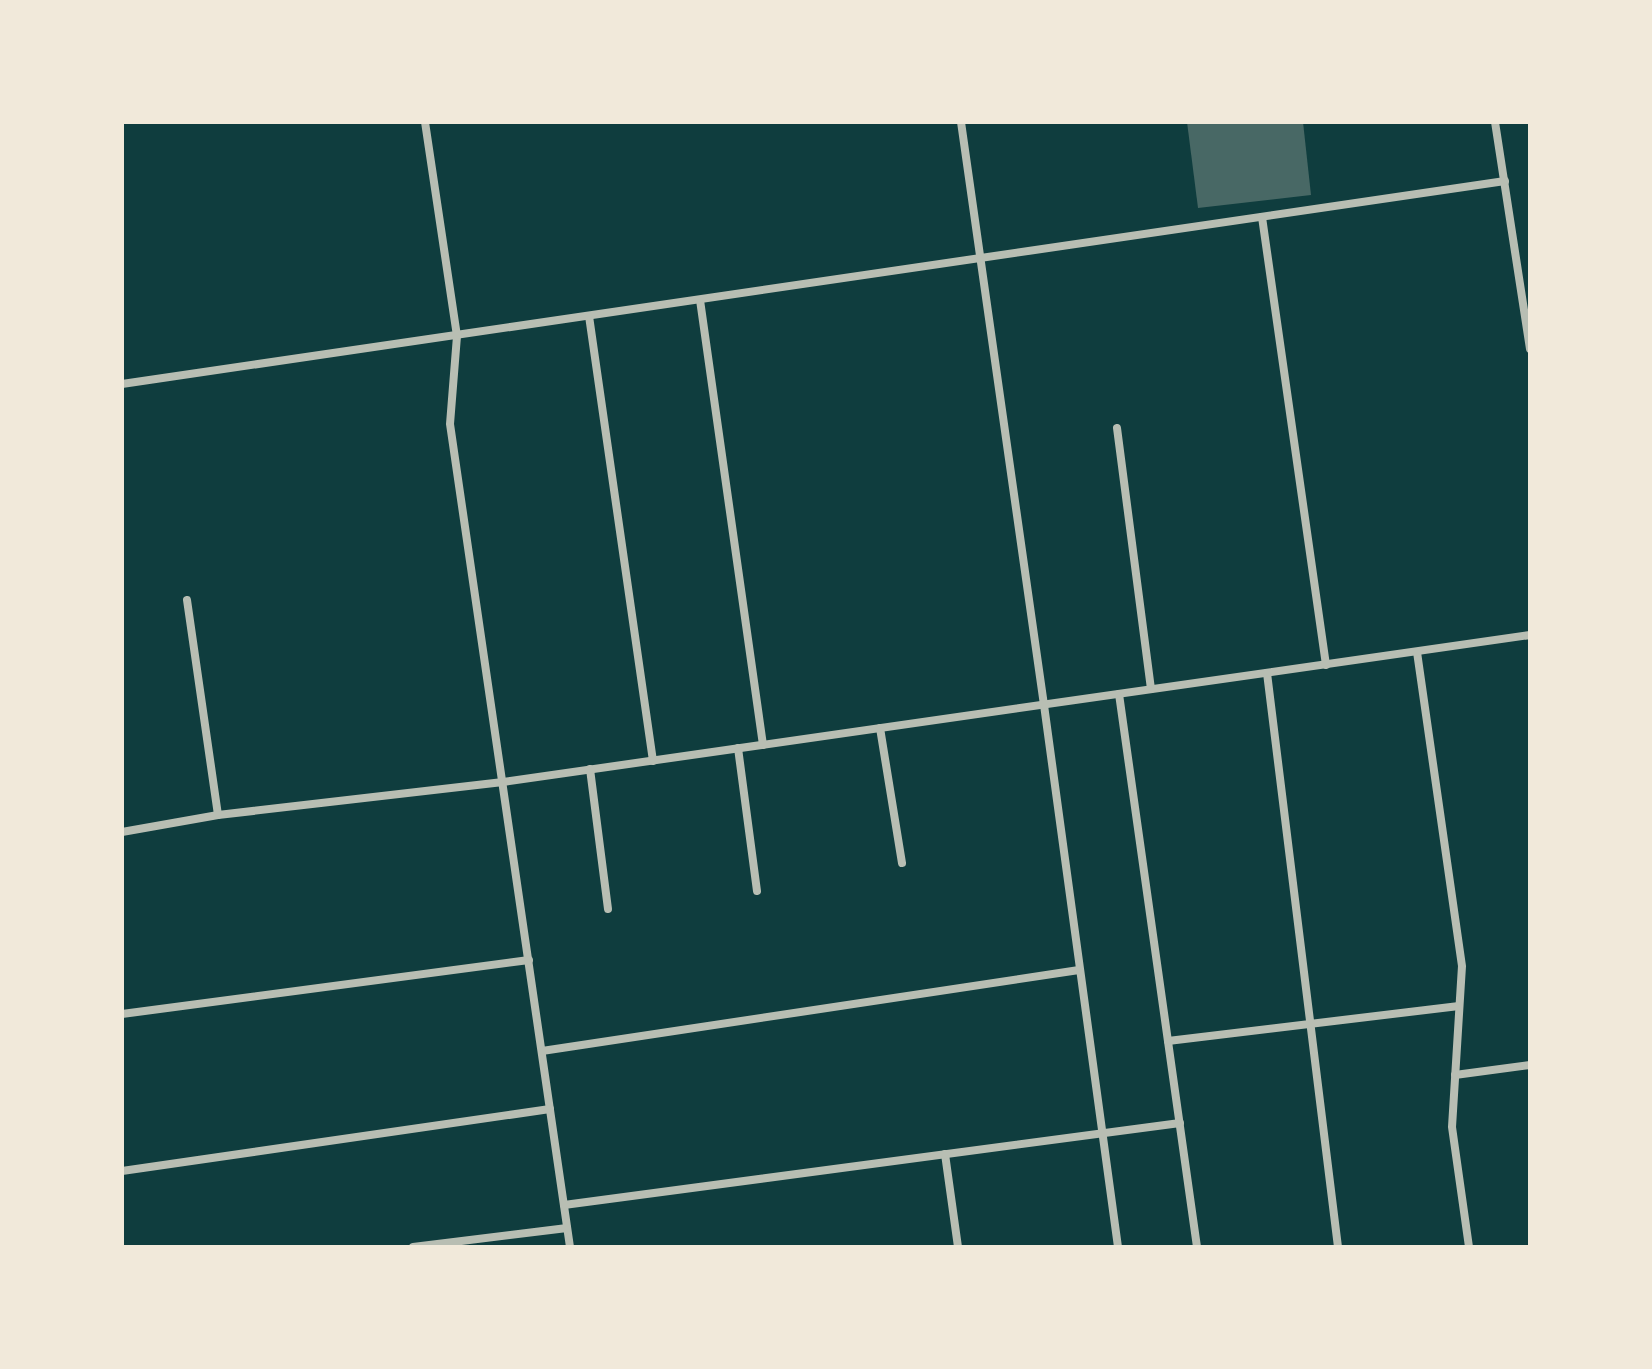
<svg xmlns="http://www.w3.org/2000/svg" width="1652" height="1369" viewBox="0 0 1652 1369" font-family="'Sofia Sans Condensed',sans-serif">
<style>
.building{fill:#486865}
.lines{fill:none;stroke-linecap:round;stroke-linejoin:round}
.minor{stroke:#b8beb3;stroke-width:8}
</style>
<rect width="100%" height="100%" fill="#0f3d3e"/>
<!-- building -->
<polygon class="building" points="1187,122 1303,122 1311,195 1198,208"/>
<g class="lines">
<!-- minor -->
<g class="minor">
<polyline points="425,122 457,336 450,424 570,1247"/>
<polyline points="961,122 1044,705 1118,1247"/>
<polyline points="1495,122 1530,349"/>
<polyline points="1262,217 1326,665"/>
<polyline points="700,300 763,745"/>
<polyline points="589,316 653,761"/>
<polyline points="122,384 1505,181"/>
<polyline points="1117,428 1151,689"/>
<polyline points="187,600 218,815"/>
<polyline points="1417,652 1462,966 1452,1127 1469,1247"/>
<polyline points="1267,673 1338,1247"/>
<polyline points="1119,694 1197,1247"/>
<polyline points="880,728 902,863"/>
<polyline points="738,748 757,891"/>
<polyline points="590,769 608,909"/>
<polyline points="122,832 218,815 503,782 1530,635"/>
<polyline points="122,1014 529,960"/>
<polyline points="1168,1041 1459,1006"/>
<polyline points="542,1051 1079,970"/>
<polyline points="1455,1075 1530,1065"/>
<polyline points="945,1154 958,1247"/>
<polyline points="122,1171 550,1109"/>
<polyline points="564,1205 1180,1123"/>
<polyline points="413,1247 567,1228"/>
</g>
</g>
<!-- border -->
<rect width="1652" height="1369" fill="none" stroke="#f1e9da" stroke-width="248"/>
</svg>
